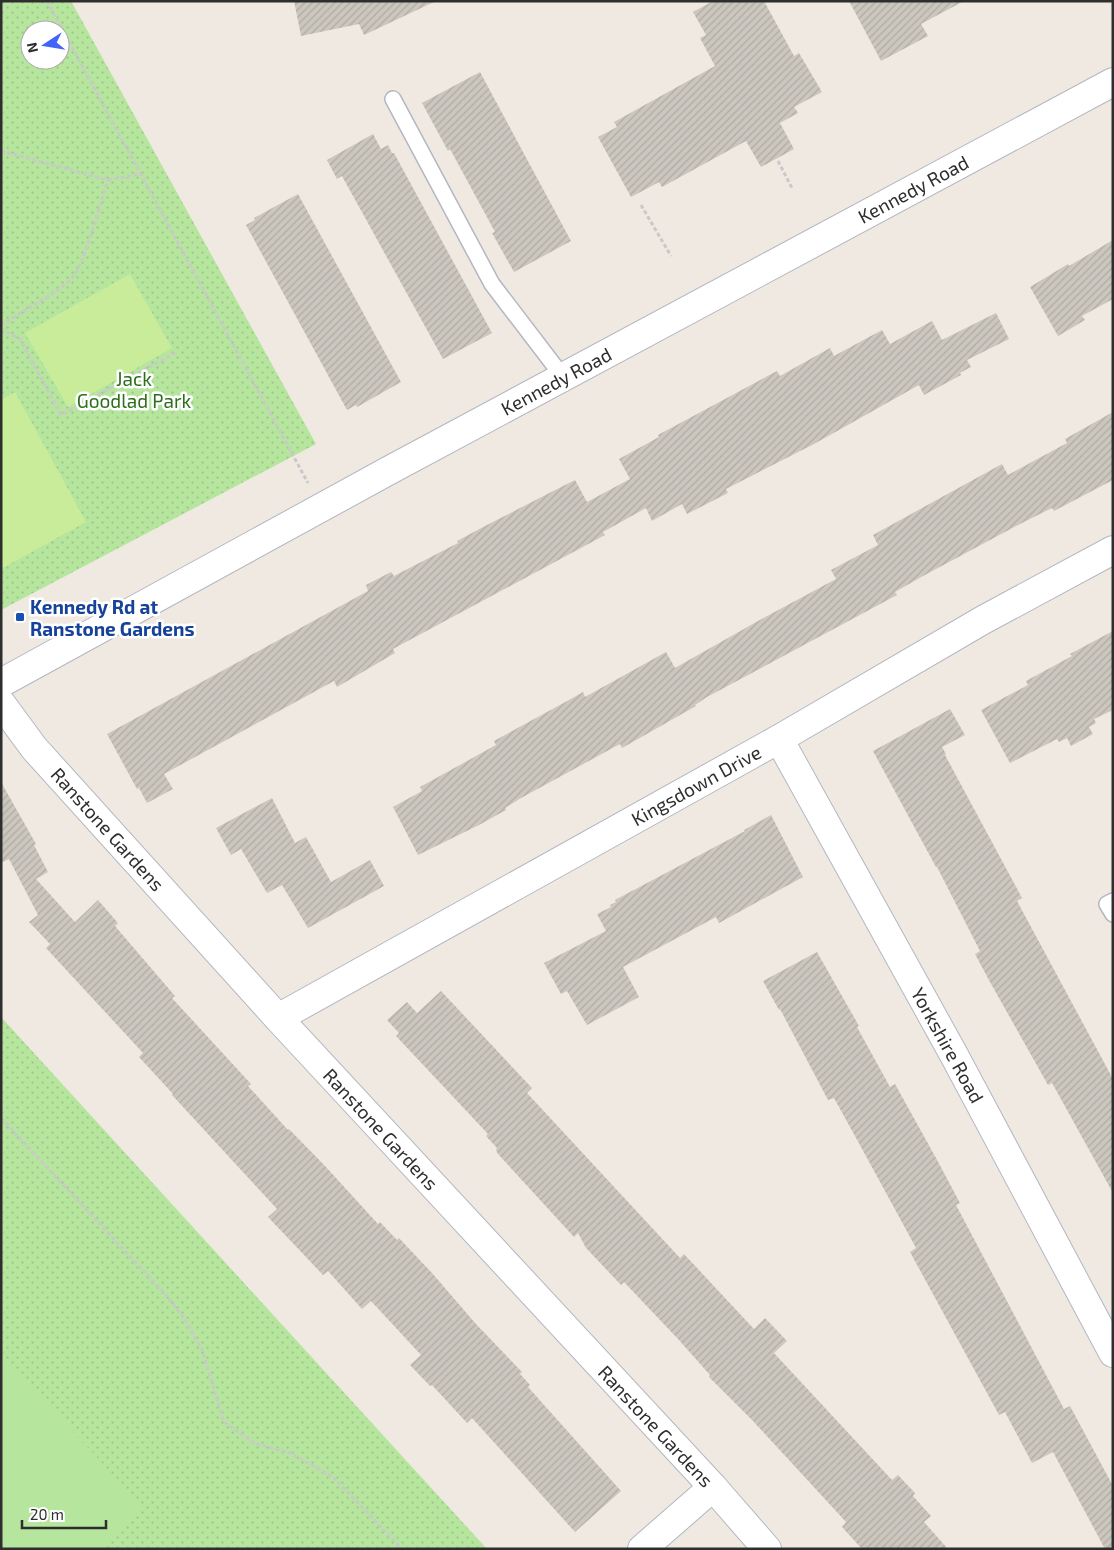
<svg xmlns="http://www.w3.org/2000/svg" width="1114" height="1550" viewBox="0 0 1114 1550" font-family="'Exo 2',sans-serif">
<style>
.grass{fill:url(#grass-dots);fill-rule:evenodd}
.garden{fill:#b6e59e}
.pitch{fill:#c9ec9a}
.building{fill:url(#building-hatch)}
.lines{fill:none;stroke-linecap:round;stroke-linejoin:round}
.service-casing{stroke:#b4b7c1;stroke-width:18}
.minor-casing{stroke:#b4b7c1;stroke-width:30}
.secondary-casing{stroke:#b4b7c1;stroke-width:30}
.path{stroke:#c9c9c9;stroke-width:3;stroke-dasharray:4 2.5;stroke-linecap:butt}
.service{stroke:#fff;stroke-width:15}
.minor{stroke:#fff;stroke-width:28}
.secondary{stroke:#fff;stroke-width:28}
.transit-dot{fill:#1a4fb4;stroke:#fff;stroke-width:2}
.labels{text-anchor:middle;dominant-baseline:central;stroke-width:5;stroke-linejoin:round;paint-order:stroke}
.street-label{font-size:19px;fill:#2e2e2e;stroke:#fff}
.park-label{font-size:19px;fill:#2c6e1b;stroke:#fff}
.transit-label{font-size:19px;font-weight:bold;fill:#164399;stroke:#fff;text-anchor:start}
</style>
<defs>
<pattern id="grass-dots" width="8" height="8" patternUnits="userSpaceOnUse" patternTransform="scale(1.25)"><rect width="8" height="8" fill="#b6e59e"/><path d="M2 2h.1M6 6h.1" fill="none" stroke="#9dc588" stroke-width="1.8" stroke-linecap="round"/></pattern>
<pattern id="building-hatch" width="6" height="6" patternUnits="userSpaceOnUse" patternTransform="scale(1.25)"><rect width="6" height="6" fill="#cbc7bf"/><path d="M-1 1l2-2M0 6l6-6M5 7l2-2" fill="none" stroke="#afaba4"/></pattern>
</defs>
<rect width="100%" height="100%" fill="#efe9e1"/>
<!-- grass -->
<g class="grass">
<path d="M1 1H71L316 444 1 610ZM30 30H60V60H30Z"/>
<polygon points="1,1017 487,1549 1,1549"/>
</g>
<!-- garden -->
<polygon class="garden" points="1,1354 143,1507 98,1549 1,1549"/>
<!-- pitch -->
<g class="pitch">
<polygon points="130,274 172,348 68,407 25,333"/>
<polygon points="15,392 86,522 1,569 1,400"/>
</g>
<!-- building -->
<g class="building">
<polygon points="294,1 436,1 364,35 359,24 301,36"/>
<polygon points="713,1 764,1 794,56 799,53 822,92 794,107 798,113 780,123 794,149 761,167 746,141 662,187 659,182 631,197 598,137 617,127 614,122 715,66 700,38 706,35 693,12"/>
<polygon points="849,1 964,1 921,24 928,36 881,61"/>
<polygon points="480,72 571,241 514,272 492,233 495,232 450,149 448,151 422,103"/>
<polygon points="373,134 381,149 388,145 392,153 394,153 492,333 443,359 342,176 337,179 327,160"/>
<polygon points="298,194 401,382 357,407 356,405 347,410 246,225 255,220 254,218"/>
<polygon points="1113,240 1113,299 1082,316 1085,320 1058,336 1030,287 1068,264 1069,266"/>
<polygon points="996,313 1009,339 967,360 971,367 960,373 961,375 924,395 919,385 814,444 726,489 728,493 687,514 682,504 652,521 646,508 603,532 605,535 393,649 395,653 337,687 334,681 164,774 173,789 147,803 139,788 137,789 107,734 368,591 366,585 391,572 394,576 458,543 457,541 485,526 565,485 575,480 587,502 630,479 619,459 659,437 658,435 777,371 780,376 830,348 834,356 882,330 890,344 932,321 942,340"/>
<polygon points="1113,412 1113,480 1054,511 1052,508 1018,525 923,576 895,592 897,595 707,697 695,705 696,706 622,748 620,744 521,798 505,808 506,810 479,825 418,855 393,807 422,791 420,787 496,745 494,741 569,700 583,692 585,697 666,652 675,668 758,621 836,579 831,570 878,545 873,535 1002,464 1008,475 1017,470 1067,443 1065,439"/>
<polygon points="1113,631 1113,710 1094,719 1096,723 1089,727 1093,734 1071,746 1067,738 1059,742 1057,739 1010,763 981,710 1028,685 1026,681 1072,656 1070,654"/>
<polygon points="950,709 965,735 942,747 946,754 945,755 1022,898 1017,901 1113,1079 1113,1193 1052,1083 1048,1085 990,982 975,954 980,951 937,867 936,867 873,751"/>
<polygon points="1,782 36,844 34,845 48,872 36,879 75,922 98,900 118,923 115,926 175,996 172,998 251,1084 248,1086 288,1130 289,1129 326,1167 378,1224 380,1222 397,1240 399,1238 432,1273 476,1324 522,1372 520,1374 530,1385 528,1387 621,1491 575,1532 472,1418 467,1423 432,1385 430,1386 410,1365 421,1355 371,1301 362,1309 328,1271 323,1275 268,1217 277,1209 172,1095 173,1094 139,1057 143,1053 46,948 50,944 29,922 38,915 9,859 1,863"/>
<polygon points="272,798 295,843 306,837 331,882 370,860 384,886 308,928 282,885 267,893 241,849 231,855 216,828"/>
<polygon points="771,815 803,877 719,923 716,917 623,967 639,997 587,1025 567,991 561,994 544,963 606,931 597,914 611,907 610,905 616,902 615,900 745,831 744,830"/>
<polygon points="817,952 859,1026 857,1027 890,1087 895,1084 936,1158 960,1203 956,1205 1064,1409 1070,1406 1113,1486 1113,1549 1105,1549 1053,1452 1032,1463 1005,1412 999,1415 910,1252 916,1248 861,1147 834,1098 828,1100 780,1009 779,1010 763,981"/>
<polygon points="441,991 532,1088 527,1093 680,1258 684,1254 754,1329 765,1318 787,1341 774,1353 892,1480 898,1475 915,1493 913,1496 931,1516 924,1522 948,1549 862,1549 842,1527 846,1522 753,1421 709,1377 710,1375 678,1339 624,1282 621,1285 586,1248 578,1233 574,1237 498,1154 496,1150 497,1148 486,1136 488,1134 396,1036 399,1033 387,1020 407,1002 417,1013"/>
</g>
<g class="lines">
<defs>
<g id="service">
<polyline points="393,99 492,284 563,377"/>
<polyline points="1113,901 1107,904 1113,914"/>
</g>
<g id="minor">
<polyline points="1,703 34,748 278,1018 713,1487 767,1549"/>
<polyline points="779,739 954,1055 1113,1353"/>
<polyline points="278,1018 779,739 983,620 1113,550"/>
<polyline points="642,1549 713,1487"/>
</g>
<polyline id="secondary" points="1,683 388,471 1113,82"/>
</defs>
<!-- service casing -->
<use href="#service" class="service-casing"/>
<!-- minor casing -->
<use href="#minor" class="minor-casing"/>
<!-- secondary casing -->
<use href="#secondary" class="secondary-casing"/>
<!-- path -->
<g class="path">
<polyline points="47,1 308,483"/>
<polyline points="1,151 108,180 140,174"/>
<polyline points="778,161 792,188"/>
<polyline points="641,205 671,256"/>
<path d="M1 325C21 312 57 294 72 278 85 264 101 200 108 180"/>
<polyline points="1,329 20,339 61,415 177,352"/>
<polyline points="1,1118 165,1294 184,1318 202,1350 224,1422 254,1443 290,1453 333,1477 402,1549"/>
</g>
<!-- service -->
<use href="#service" class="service"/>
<!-- minor -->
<use href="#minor" class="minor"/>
<!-- secondary -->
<use href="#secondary" class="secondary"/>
</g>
<!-- markers -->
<rect class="transit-dot" x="15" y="612" width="10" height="10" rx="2.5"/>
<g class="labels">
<!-- street labels -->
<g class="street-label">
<text transform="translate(913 189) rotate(-28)">Kennedy Road</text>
<text transform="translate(556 381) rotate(-28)">Kennedy Road</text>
<text transform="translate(696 785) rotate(-29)">Kingsdown Drive</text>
<text transform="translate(108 829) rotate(48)">Ranstone Gardens</text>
<text transform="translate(948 1045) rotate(61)">Yorkshire Road</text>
<text transform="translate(381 1129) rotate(47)">Ranstone Gardens</text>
<text transform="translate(656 1426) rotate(47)">Ranstone Gardens</text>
</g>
<!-- park labels -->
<g class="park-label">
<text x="134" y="378">Jack<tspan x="134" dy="22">Goodlad Park</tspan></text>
</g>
<!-- transit labels -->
<g class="transit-label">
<text x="30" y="606">Kennedy Rd at<tspan x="30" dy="22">Ranstone Gardens</tspan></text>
</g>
</g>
<!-- border -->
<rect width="1114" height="1550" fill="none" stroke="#2e2e2e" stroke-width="5"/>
<!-- north arrow -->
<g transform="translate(45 45) rotate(258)"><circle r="24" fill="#ffffff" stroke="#ababab"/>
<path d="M0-4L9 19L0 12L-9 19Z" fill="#4264fb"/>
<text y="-8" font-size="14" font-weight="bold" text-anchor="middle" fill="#2e2e2e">N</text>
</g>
<!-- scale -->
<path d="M22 1520v8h84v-8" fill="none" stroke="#2e2e2e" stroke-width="2.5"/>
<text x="30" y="1520" font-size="15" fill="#2e2e2e" stroke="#ffffff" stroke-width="4" paint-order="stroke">20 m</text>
</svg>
